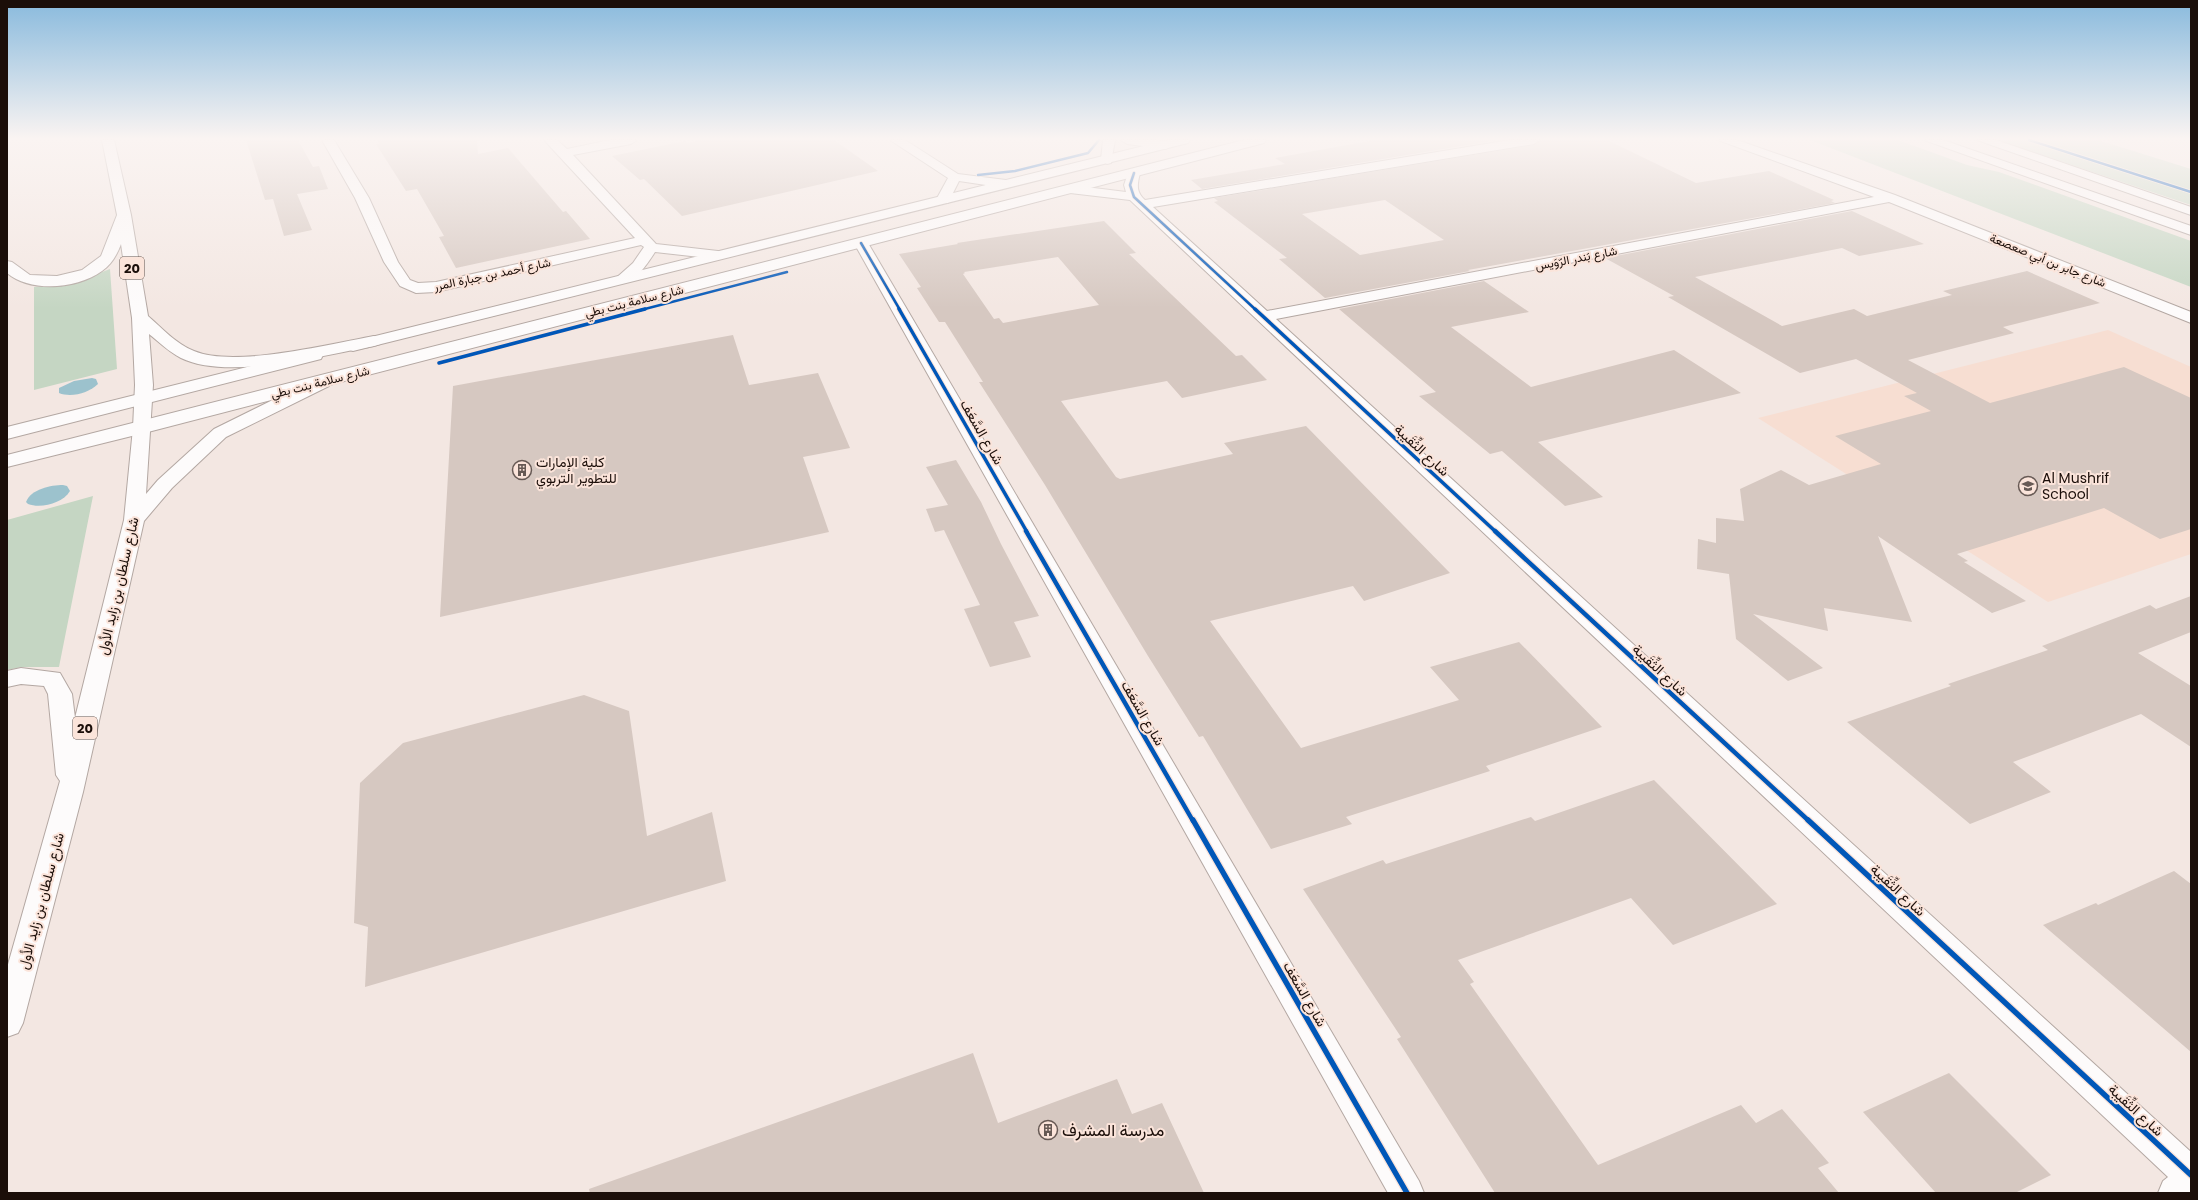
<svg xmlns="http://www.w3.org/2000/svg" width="2198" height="1200" viewBox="0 0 2198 1200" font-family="Poppins,Vazirmatn,sans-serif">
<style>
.built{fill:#f7ded2}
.green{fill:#c5d6c3}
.water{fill:#9cc2cd}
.building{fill:#d6c8c1;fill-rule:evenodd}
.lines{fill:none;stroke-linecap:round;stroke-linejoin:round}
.street-casing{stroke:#b3a7a2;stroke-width:2}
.secondary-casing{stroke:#b3a7a2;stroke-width:2}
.primary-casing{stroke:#b3a7a2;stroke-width:2}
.street{fill:#fdfbfb;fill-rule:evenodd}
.secondary{fill:#fdfbfb;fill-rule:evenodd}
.primary{fill:#fdfbfb;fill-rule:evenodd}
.cycleway-far3-casing{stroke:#fbe4da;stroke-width:4}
.cycleway-far2-casing{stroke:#fbe4da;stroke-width:5.5}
.cycleway-far1-casing{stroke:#fbe4da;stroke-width:7}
.cycleway-casing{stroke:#fbe4da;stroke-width:8}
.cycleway-far3{stroke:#0057b8;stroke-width:2.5}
.cycleway-far2{stroke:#0057b8;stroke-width:3.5}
.cycleway-far1{stroke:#0057b8;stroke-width:4.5}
.cycleway{stroke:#0057b8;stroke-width:5.5}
.labels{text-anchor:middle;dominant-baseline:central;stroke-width:4;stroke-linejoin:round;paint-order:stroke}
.far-street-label{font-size:12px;fill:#1b0e09;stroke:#fbe4da}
.shield{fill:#fbe4da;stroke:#5e4e48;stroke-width:1}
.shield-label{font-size:13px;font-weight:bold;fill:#1b0e09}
.street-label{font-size:14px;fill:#1b0e09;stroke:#fbe4da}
.poi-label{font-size:14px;fill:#1b0e09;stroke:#fbe4da;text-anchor:start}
.near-poi-label{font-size:17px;fill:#1b0e09;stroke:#fbe4da;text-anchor:start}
</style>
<rect width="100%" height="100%" fill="#f3e7e2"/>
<!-- built -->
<polygon class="built" points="2108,330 2191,367 2191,554 2048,602 1758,418"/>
<!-- green -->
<g class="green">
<polygon points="1810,140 1898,140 1967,165 1999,172 2191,241 2191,287"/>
<polygon points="1997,140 2098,140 2191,169 2191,205"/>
<polygon points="110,269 117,369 34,390 34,287 73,283"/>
<polygon points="93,496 59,667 22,667 7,670 7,520"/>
</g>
<!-- water -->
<g class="water">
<path d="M92 378 96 379 98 384C89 393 71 398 59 393V388L74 381Z"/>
<path d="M63 485 67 486 70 491C63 503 41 509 28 504L26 502C31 489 51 485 63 485Z"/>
</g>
<!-- building -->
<g class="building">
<polygon points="246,140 298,140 313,167 319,166 328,189 297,194 312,230 284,236 273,199 265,200"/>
<polygon points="377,140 477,140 478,154 508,148 563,212 566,211 590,239 456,268 439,237 444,236 417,189 406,191 376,144 379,144"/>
<polygon points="701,140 834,140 878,171 682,216 644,179 640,180 612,156 685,141 688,143"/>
<polygon points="1375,140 1498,140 1202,189 1191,180 1285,164 1275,158"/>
<path d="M1541 140H1607L1696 183 1769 171 1834 200 1831 201 1835 203 1468 270 1470 271 1325 298 1279 259 1287 258 1214 202 1218 201 1214 198 1534 145ZM1385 200 1444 240 1360 255 1302 214Z"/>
<polygon points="1852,211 1924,244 1859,256 1842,248 1695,277 1782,326 1854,309 1867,316 1952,295 1943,291 2027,271 2100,303 2003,327 2014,333 1908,360 1990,403 2124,367 2191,398 2191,529 2160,539 2104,508 1957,554 1968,561 1964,562 2026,601 1992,613 1878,536 1912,622 1824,608 1828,631 1753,614 1823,668 1788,681 1736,639 1729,574 1697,569 1698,539 1716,543 1716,518 1744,521 1740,489 1781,470 1809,485 1881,464 1835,436 1931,411 1904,396 1917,393 1856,359 1800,373 1668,297 1674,296 1605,258"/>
<path d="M1104 221 1136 253 1129 254 1236 356 1242 355 1267 380 1182 398 1167 381 1061 401 1116 477 1120 479 1233 454 1224 443 1306 426 1450 573 1364 601 1353 586 1210 621 1301 748 1459 700 1430 667 1519 642 1602 727 1486 766 1490 771 1346 817 1352 824 1271 849 1203 736 1199 737 1148 656 1045 485 979 382H983L945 322H939L917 288 921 287 899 254 958 244 957 243ZM1058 257 1099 305 1003 323 999 318 994 319 963 274 965 273 964 272Z"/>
<polygon points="1484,281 1529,312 1451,327 1531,387 1674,350 1741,393 1538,442 1603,497 1565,506 1502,451 1490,454 1419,396 1436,392 1339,309"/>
<polygon points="733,335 749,385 818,373 850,448 803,457 829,532 440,617 453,386"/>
<polygon points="956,460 981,502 1001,544 1039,616 1014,622 1031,657 990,667 964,609 980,605 944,530 935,532 926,509 948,505 926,467"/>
<polygon points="2191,596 2191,632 2138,653 2191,686 2191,747 2141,714 2013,762 2051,792 1970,824 1847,722 1951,686 1948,684 2048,650 2042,646 2150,605 2156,609"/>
<polygon points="584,695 629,711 647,836 712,812 726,881 365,987 368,927 354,923 360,783 403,743"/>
<polygon points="1654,780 1777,904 1673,945 1631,898 1458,960 1474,982 1470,984 1598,1165 1741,1105 1756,1123 1782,1109 1829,1163 1818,1168 1839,1193 1495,1193 1397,1039 1401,1037 1303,889 1383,860 1386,864 1531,817 1535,821"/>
<polygon points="2174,871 2191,884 2191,1052 2043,925 2096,903 2098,905"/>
<polygon points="973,1053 998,1123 1117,1079 1132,1114 1162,1103 1204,1193 590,1193 589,1189"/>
<polygon points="1949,1073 2051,1175 2015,1193 1936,1193 1863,1112"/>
</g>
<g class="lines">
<defs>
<g id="street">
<path d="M322 140H334L369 198 398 262 410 280 418 283 436 282 635 238 544 140H557L567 149 610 140H637L631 144 573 155 656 244 718 251 723 252 725 255 723 258 718 259 655 252C647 264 634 286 617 282L615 279 633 263 644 247 641 245 436 292 416 293 400 286 384 262 355 198Z"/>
<polygon points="890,140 905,140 958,174 1006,180 1012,184 1006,188 959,181 948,203 938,203 936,200 948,178"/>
<polygon points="1103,140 1115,140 1111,163 1107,164 1101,160"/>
<polygon points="1121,140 1158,140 1170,142 1172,145 1166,149 1127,144"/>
<path d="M1510 140H1540L1534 144 1153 207 1267 311 1874 197 1718 140H1737L1895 195 2191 312V323L1889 202 1276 319 2191 1152V1193H2158L2163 1181 2168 1177 1130 200 1070 193 1063 189 1070 185 1126 192 1124 185 1128 173 1134 169 1140 173C1137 185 1136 192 1145 200Z"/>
<polygon points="861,239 868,243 1419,1181 1424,1193 1388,1193 854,243"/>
</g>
<g id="secondary">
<polygon points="1168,140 1190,140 1188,143 353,351 347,349 345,346 347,343"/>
<polygon points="1244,140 1266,140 1264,143 148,432 7,467 7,455"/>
<polygon points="315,350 321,351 323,355 321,359 7,439 7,427"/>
</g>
<g id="primary">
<path d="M102 140H114L131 215 148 316C162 328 176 344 194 351 234 368 330 344 374 336L380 338 382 341 380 344 374 346C323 355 228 381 181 358 169 352 159 342 149 334L153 385 146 494 158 480 214 429 317 378H329L332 382 329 386 226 437 172 488 144 521 83 792 23 1023 18 1033 7 1037V968L60 781 56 775 48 694 44 686 21 684 7 687V671L21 668 60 673 72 694 75 718 124 520 133 428 135 385 132 318 121 244C117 255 111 265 102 271 77 289 31 293 7 273V261L12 262 30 275 57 276 82 270 101 256 117 215Z"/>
<polygon points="1924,140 1943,140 2191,226 2191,235"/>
<polygon points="1977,140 1996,140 2191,207 2191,215"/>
</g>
</defs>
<!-- street casing -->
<use href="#street" class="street-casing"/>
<!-- secondary casing -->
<use href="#secondary" class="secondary-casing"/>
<!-- primary casing -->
<use href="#primary" class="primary-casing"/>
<!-- street -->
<use href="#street" class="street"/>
<!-- secondary -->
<use href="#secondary" class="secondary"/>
<!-- primary -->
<use href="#primary" class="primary"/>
<defs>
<g id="cycleway-far3">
<polyline points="2029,140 2191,192"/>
<polyline points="1134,173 1130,185 1134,197 1256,310"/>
<polyline points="978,175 1015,171 1088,153 1099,140"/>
<polyline points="861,243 900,310"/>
<polyline points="641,310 787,272"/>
</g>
<g id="cycleway-far2">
<polyline points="899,309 1027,532"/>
<polyline points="1255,309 1496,532"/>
<polyline points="439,363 645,309"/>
</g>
<g id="cycleway-far1">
<polyline points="1026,531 1193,821"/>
<polyline points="1495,531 1809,821"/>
</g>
<g id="cycleway">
<polyline points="1193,820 1407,1193"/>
<polyline points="1808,820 2191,1175"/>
</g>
</defs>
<!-- cycleway-far3 casing -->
<use href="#cycleway-far3" class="cycleway-far3-casing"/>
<!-- cycleway-far2 casing -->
<use href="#cycleway-far2" class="cycleway-far2-casing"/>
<!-- cycleway-far1 casing -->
<use href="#cycleway-far1" class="cycleway-far1-casing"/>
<!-- cycleway casing -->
<use href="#cycleway" class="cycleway-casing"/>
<!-- cycleway-far3 -->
<use href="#cycleway-far3" class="cycleway-far3"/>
<!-- cycleway-far2 -->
<use href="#cycleway-far2" class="cycleway-far2"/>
<!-- cycleway-far1 -->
<use href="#cycleway-far1" class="cycleway-far1"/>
<!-- cycleway -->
<use href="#cycleway" class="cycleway"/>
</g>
<!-- sky -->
<linearGradient id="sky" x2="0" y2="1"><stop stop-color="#89badd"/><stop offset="0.45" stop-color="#faf4f2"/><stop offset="1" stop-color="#faf4f2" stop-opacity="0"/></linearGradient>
<rect width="2198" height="308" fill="url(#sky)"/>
<!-- icons -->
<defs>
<symbol id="building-ring" viewBox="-11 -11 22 22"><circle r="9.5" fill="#fbe4da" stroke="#675a55" stroke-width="1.5"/><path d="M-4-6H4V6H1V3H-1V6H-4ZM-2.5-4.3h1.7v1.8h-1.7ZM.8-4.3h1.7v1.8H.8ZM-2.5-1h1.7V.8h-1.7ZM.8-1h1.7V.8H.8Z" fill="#675a55"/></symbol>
<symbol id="school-ring" viewBox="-11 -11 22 22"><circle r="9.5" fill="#fbe4da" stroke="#675a55" stroke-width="1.5"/><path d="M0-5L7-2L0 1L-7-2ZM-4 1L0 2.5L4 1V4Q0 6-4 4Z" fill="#675a55"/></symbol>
</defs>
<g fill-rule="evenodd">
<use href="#building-ring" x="511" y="459" width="22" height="22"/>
<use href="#school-ring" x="2017" y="475" width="22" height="22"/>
<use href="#building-ring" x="1037" y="1119" width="22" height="22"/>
</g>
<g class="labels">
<!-- far-street labels -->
<g class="far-street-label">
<text transform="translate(1576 258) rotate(-11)">شارع بَندر الرّوَيس</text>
<text transform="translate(2048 260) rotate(22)">شارع جابر بن أبي صعصعة</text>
<text transform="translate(492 274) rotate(-12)">شارع أحمد بن جبارة المرر</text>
<text transform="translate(634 301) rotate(-14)">شارع سلامة بنت بطي</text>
<text transform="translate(320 382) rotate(-14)">شارع سلامة بنت بطي</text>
</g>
<!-- shield labels -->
<g class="shield">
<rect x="120" y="257" width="24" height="22" rx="3"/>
<rect x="73" y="717" width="24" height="22" rx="3"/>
</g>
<g class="shield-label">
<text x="132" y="268">20</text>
<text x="85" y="728">20</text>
</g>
<!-- street labels -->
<g class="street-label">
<text transform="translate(982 432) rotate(60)">شارع السَّعَف</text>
<text transform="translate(1422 450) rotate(43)">شارع الثِّقَيبة</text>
<text transform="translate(118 586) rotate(-77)">شارع سلطان بن زايد الأول</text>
<text transform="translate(1660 670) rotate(43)">شارع الثِّقَيبة</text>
<text transform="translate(1143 713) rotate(60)">شارع السَّعَف</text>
<text transform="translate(1898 890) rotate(43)">شارع الثِّقَيبة</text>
<text transform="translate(41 901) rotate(-75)">شارع سلطان بن زايد الأول</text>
<text transform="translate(1305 994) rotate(60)">شارع السَّعَف</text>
<text transform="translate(2136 1110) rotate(43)">شارع الثِّقَيبة</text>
</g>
<!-- poi labels -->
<g class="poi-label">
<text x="536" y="462">كلية الإمارات<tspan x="536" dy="16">للتطوير التربوي</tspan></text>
<text x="2042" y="478">Al Mushrif<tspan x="2042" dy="16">School</tspan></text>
</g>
<!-- near-poi labels -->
<g class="near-poi-label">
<text x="1062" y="1130">مدرسة المشرف</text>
</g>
</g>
<!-- border -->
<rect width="2198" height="1200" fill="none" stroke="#1b0e09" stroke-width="16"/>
</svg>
